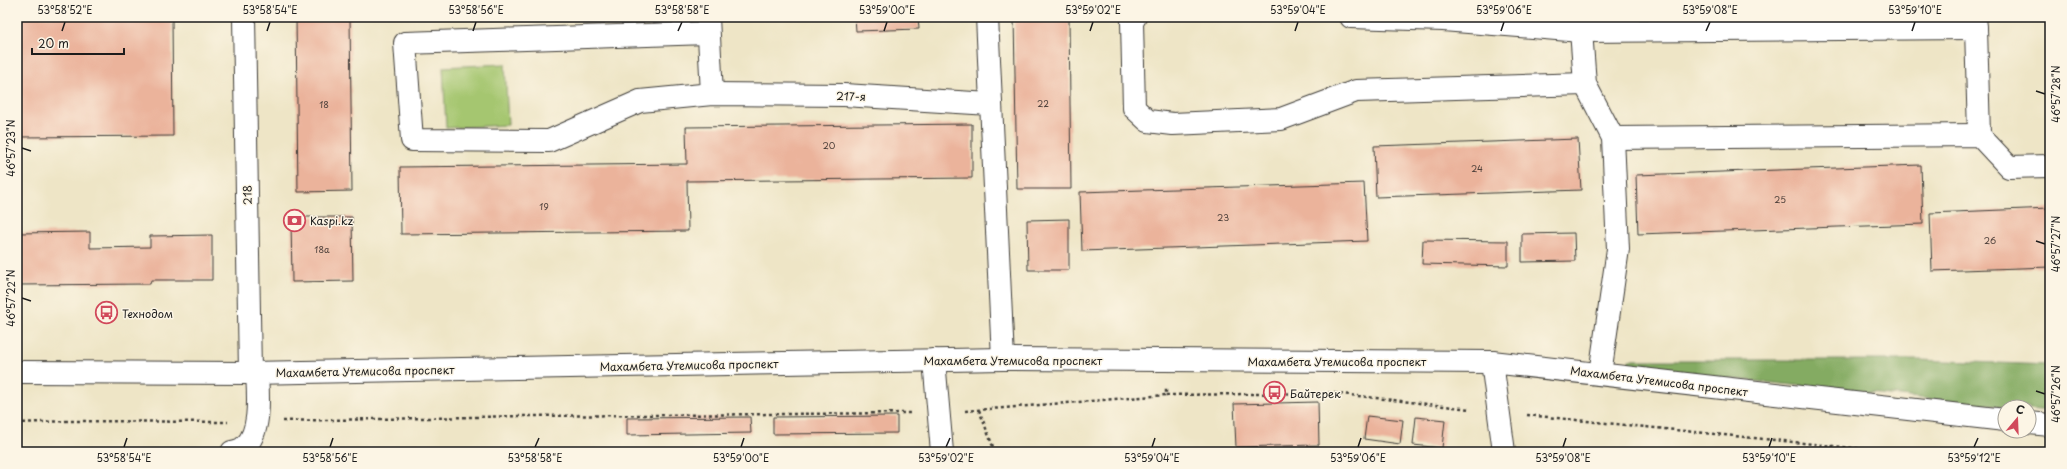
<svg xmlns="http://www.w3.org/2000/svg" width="2067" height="469" viewBox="0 0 2067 469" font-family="'Playpen Sans',sans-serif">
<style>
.green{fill:#a5c66f;stroke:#607146}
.forest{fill:#84ab62;stroke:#50643f}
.building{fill:#ebb39b}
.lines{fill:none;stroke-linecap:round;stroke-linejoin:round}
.minor-casing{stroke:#3c3a36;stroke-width:24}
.path{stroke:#3c3a36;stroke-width:2.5;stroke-dasharray:3 3;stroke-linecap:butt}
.minor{stroke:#fff;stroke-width:22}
.ticks{fill:none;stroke:#1c1c1c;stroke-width:1.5}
.labels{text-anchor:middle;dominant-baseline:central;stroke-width:3;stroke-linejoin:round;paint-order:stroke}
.number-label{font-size:9px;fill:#50423c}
.street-label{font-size:11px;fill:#1c1c1c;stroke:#fcf5e5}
.poi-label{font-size:11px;fill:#1c1c1c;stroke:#fcf5e5;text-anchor:start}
.neatline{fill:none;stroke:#1c1c1c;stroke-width:1.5}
.ticks-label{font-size:10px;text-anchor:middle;fill:#1c1c1c}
</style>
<rect width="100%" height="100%" fill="#fcf5e5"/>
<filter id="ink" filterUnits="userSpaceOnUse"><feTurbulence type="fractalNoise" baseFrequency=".025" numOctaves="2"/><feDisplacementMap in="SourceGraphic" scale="8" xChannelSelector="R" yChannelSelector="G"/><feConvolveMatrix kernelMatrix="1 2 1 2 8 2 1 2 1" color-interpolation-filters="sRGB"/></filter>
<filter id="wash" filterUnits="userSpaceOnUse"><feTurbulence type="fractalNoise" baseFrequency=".012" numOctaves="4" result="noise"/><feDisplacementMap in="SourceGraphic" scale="16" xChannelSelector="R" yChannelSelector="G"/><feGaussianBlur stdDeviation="0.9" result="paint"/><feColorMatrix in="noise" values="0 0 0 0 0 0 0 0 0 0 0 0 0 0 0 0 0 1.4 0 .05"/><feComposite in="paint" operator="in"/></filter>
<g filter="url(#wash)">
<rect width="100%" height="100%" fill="#eee5c6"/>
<!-- green -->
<polygon class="green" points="505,64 508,125 446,128 443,67"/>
<!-- forest -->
<polygon class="forest" points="1629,360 1919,360 2050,365 2050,411 2029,409 2029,407 2009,407 1919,398 1627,368"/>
<g id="blocks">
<!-- building -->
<g class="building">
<polygon points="17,17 172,17 173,136 17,137"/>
<polygon points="296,17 350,17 352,191 298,192"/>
<polygon points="855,17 918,17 919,29 856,31"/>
<polygon points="1014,17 1069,17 1071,189 1017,189"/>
<polygon points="972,124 972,178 687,181 688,231 401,234 400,167 687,164 686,127"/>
<polygon points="1578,139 1581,190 1376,197 1374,146"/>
<polygon points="1921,165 1923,224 1638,234 1636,175"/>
<polygon points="1364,183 1367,241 1082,251 1080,192"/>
<polygon points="2050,208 2050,267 1932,271 1930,213"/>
<polygon points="291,217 352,217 353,281 292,282"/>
<polygon points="1069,219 1069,270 1028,270 1027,220"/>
<polygon points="90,232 90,248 150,247 150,236 212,235 212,280 151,280 150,284 17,285 17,233"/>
<polygon points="1574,233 1575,261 1522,262 1522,234"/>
<polygon points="1423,240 1508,241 1508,266 1422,264"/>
<polygon points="1318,402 1319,445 1236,447 1234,404"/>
<polygon points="897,416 897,433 773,434 773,417"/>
<polygon points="1367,416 1403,420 1400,444 1364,439"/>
<polygon points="750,417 751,433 627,435 627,418"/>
<polygon points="1416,417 1445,420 1442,448 1413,445"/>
</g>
</g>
</g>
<g filter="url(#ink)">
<use href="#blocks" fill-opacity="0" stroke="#3c3a36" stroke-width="1"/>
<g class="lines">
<defs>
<g id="minor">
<polyline points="244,17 250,373"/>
<polyline points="708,17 712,94"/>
<polyline points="987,17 1003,359"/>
<polyline points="1135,17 1132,22 1134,108 1148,121 1173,124 1281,119 1356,91 1585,84"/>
<polyline points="1351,17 1443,20 1581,31 1976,28 1975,17"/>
<polyline points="1580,17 1585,84 1613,138 1618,249 1600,374"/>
<polyline points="1976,28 1979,135"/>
<polyline points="708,33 405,43 412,140 549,141 640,101 712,94 844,95 990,104"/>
<polyline points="1613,138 1979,135 2009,167 2050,166"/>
<polyline points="934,360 942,452"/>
<polyline points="1492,362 1504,452"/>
<polyline points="17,372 250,373 1003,359 1492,362 2005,420"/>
<polyline points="2029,423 2050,425"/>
<path d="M232 452C236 451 241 450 244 447 262 433 258 393 257 373"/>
</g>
</defs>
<!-- minor casing -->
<use href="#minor" class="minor-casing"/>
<!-- path -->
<g class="path">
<polyline points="1166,395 1333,393 1470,409"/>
<polyline points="979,410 995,452"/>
<polyline points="965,411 1166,395 1166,387"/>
<polyline points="1527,415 1892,452"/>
<polyline points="283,421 522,416 912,413"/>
<polyline points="17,423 66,421 228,422"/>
</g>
<!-- minor -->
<use href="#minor" class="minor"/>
</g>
</g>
<!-- ticks -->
<path class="ticks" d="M62 31 65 22M267 31 270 22M473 31 476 22M678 31 682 22M884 31 887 22M1090 31 1093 22M1295 31 1298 22M1501 31 1504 22M1706 31 1710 22M1912 31 1915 22M2036 91 2045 94M22 148 31 151M2036 241 2045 244M22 298 31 301M2036 391 2045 394M124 447 127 438M330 447 333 438M535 447 539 438M741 447 744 438M946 447 950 438M1152 447 1155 438M1358 447 1361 438M1563 447 1566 438M1769 447 1772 438M1974 447 1978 438"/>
<!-- icons -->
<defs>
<symbol id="bank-ring" viewBox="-11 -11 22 22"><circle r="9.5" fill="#fcf5e5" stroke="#d1495b" stroke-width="1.5"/><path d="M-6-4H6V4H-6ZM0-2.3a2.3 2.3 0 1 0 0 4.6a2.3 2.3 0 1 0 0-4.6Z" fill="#d1495b"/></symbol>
<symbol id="bus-ring" viewBox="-11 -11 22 22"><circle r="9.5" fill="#fcf5e5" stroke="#d1495b" stroke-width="1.5"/><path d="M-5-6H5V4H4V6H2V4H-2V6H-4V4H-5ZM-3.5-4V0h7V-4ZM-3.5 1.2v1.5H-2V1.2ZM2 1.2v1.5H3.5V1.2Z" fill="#d1495b"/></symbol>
</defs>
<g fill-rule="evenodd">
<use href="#bank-ring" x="282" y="208" width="25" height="25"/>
<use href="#bus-ring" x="94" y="300" width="25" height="25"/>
<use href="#bus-ring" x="1262" y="380" width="25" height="25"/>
</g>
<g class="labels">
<!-- number labels -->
<g class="number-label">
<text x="1043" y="103">22</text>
<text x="324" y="104">18</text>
<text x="829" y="145">20</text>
<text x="1477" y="168">24</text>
<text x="1780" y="199">25</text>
<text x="544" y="206">19</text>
<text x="1223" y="217">23</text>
<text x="1990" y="240">26</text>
<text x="322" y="249">18а</text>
</g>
<!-- street labels -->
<g class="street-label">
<text transform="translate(851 96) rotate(2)">217-я</text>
<text transform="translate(247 195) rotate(-91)">218</text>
<text x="1013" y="360">Махамбета Утемисова проспект</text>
<text x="1337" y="361">Махамбета Утемисова проспект</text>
<text transform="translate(689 365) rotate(-1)">Махамбета Утемисова проспект</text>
<text transform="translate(365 371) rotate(-1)">Махамбета Утемисова проспект</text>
<text transform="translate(1659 381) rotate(7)">Махамбета Утемисова проспект</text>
</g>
<!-- poi labels -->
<g class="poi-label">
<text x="310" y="220">Kaspi.kz</text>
<text x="122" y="313">Технодом</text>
<text x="1290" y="393">Байтерек</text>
</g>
</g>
<!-- margin -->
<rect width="2067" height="469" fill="none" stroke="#fcf5e5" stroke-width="44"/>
<!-- north arrow -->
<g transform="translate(2017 419) rotate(19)"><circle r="19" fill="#fcf5e5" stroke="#a29e95"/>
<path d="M0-3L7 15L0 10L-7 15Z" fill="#d1495b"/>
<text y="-6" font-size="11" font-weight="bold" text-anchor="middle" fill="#1c1c1c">С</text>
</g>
<!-- scale -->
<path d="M32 48v6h92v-6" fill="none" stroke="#1c1c1c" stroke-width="2"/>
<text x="38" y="48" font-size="12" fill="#1c1c1c" stroke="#fcf5e5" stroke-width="3" paint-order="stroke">20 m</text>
<rect x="22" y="22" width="2023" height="425" class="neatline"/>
<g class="ticks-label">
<text x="65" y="14">53°58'52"E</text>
<text x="270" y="14">53°58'54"E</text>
<text x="476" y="14">53°58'56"E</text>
<text x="682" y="14">53°58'58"E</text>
<text x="887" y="14">53°59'00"E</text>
<text x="1093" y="14">53°59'02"E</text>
<text x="1298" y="14">53°59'04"E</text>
<text x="1504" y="14">53°59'06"E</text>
<text x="1710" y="14">53°59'08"E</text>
<text x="1915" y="14">53°59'10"E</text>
<text transform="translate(2056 94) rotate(-90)" y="4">46°57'28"N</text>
<text transform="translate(11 148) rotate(-90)" y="4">46°57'23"N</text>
<text transform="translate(2056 244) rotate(-90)" y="4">46°57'27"N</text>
<text transform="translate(11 298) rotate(-90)" y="4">46°57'22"N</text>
<text transform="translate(2056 394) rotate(-90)" y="4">46°57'26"N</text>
<text x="124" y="462">53°58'54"E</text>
<text x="330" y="462">53°58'56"E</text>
<text x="535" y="462">53°58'58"E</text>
<text x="741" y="462">53°59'00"E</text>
<text x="946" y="462">53°59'02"E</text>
<text x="1152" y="462">53°59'04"E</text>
<text x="1358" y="462">53°59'06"E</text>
<text x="1563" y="462">53°59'08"E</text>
<text x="1769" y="462">53°59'10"E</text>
<text x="1974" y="462">53°59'12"E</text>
</g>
</svg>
